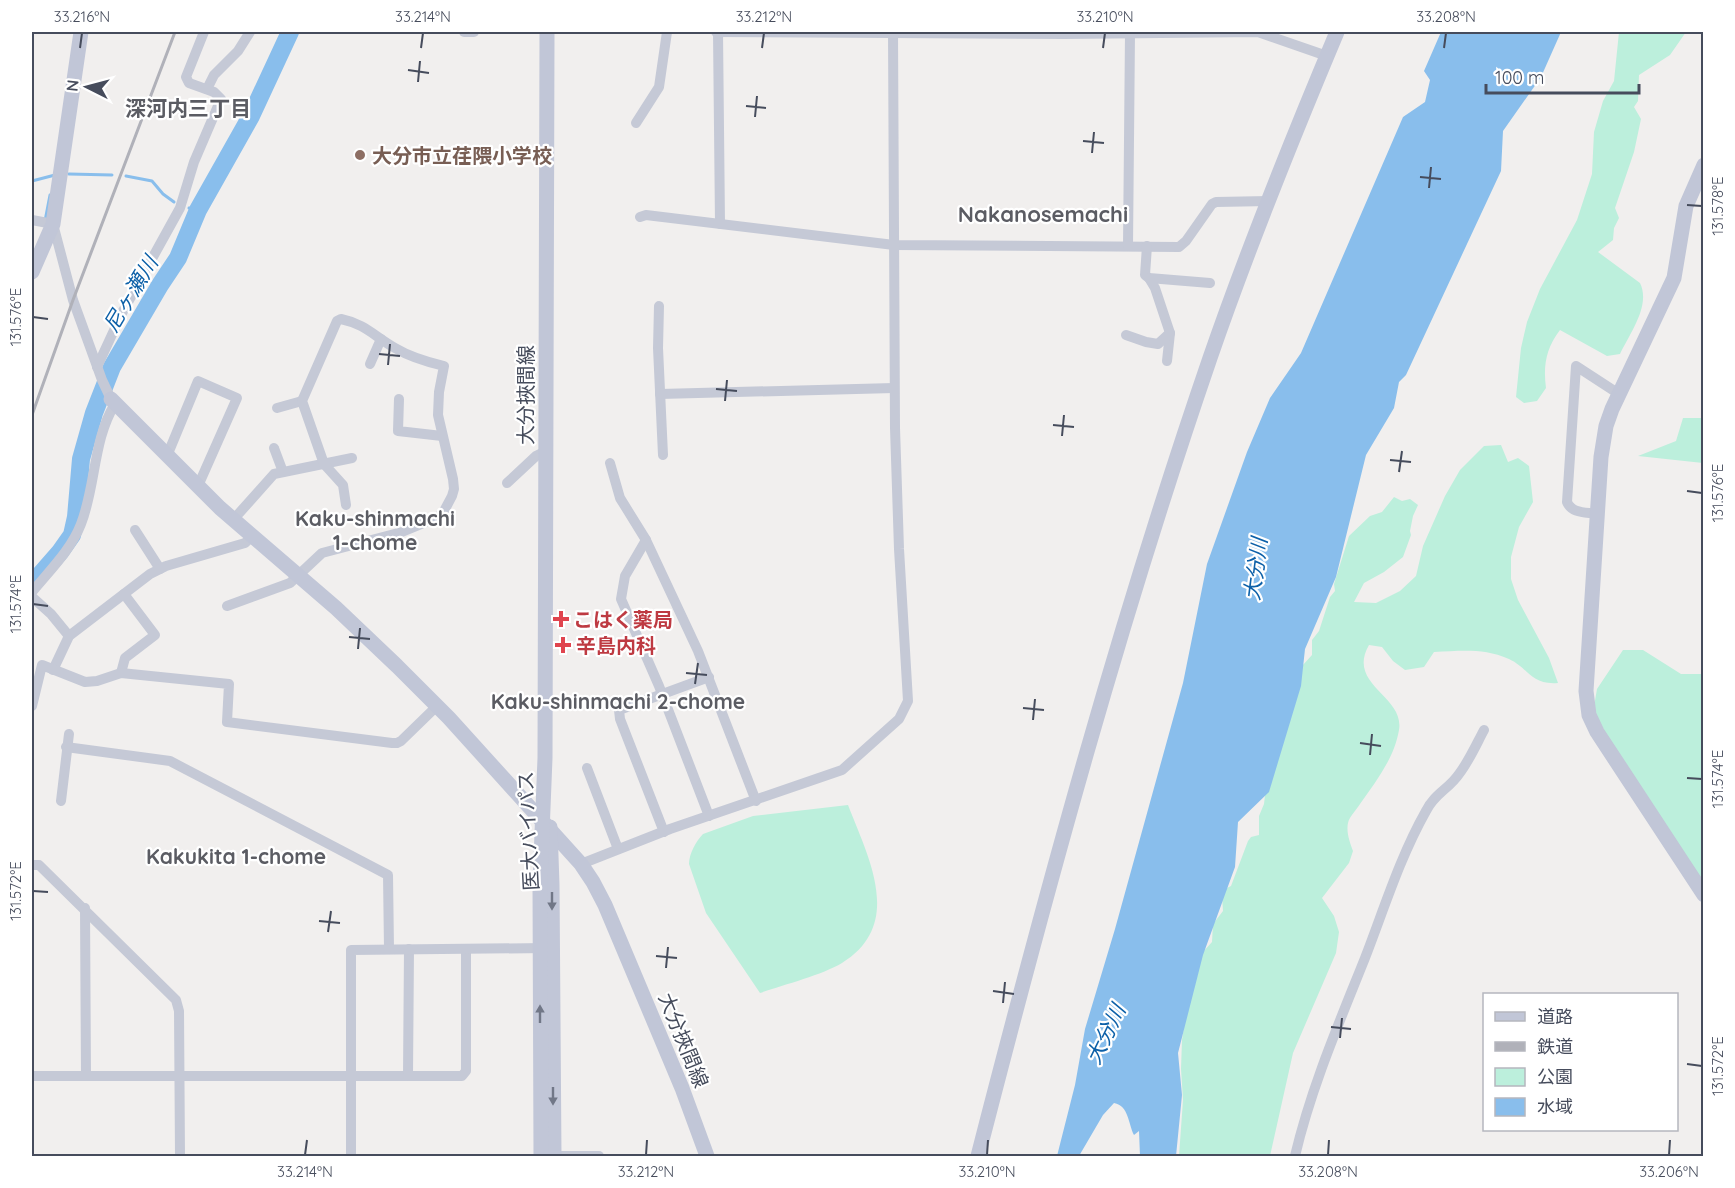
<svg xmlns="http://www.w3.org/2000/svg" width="1735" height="1188" viewBox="0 0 1735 1188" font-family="Quicksand,'Noto Sans JP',sans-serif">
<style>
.green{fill:#bcefdc}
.water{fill:#89beec}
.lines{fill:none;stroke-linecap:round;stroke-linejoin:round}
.stream{stroke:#89beec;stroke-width:3}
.river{stroke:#89beec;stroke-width:18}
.street{stroke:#c5c9d6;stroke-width:10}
.secondary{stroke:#c1c6d7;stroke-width:15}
.rail{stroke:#b0b1b9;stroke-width:3}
.oneway{fill:#717787}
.ticks{fill:none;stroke:#464c5c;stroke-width:2}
.education-dot{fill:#8d6e63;stroke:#fff;stroke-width:2}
.health-dot{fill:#e0444e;stroke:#fff;stroke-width:2}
.labels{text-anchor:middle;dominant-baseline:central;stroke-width:4.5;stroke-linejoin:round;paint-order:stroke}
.education-label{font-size:20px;font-weight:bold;fill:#785e54;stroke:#fff;text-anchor:start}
.street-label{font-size:20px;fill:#464c5c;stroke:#fff}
.health-label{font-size:20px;font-weight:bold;fill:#be3a42;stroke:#fff;text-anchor:start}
.neighbourhood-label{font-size:21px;font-weight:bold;fill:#5b5c63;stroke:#fff}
.water-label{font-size:21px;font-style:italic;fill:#0c60a8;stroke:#fff}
.quarter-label{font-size:22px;font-weight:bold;fill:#5b5c63;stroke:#fff}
.neatline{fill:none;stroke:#464c5c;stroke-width:2}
.ticks-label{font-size:15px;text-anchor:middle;fill:#464c5c}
</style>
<rect width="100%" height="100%" fill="#f1efee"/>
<!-- green -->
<g class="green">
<path d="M1619 32H1686L1670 55 1639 75 1638 101 1634 107 1641 119 1634 152 1615 208 1619 218 1614 228 1613 240 1598 252 1640 283C1651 305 1630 333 1620 354L1607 356 1560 330C1546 348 1543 366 1546 388L1537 401 1524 403 1516 397 1521 348 1527 322 1540 289 1577 220 1592 174 1594 132 1603 101 1614 81Z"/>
<polygon points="1683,418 1703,418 1703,463 1638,456 1676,441"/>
<path d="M1501 445 1508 462 1518 458 1529 466 1533 502 1519 527 1511 557V579L1518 600 1549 658 1558 683C1530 685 1530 669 1509 659 1483 648 1462 651 1434 652L1424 667 1405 670 1393 661 1382 647 1369 645C1346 685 1405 696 1399 730 1394 759 1376 781 1360 804 1357 809 1349 817 1348 823 1346 832 1350 843 1353 851L1349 863 1322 898 1334 916 1339 932 1336 953 1293 1053 1270 1156H1179L1183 1100 1181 1069 1182 1040 1186 1014 1202 953 1212 942 1213 924 1223 911 1222 896 1225 889 1231 886 1248 841 1251 837 1259 835V816L1264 804 1268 769 1302 666 1312 655V640L1319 631 1330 597 1335 591 1334 584 1349 536 1370 516 1382 512 1394 497 1402 501 1410 499 1418 505 1413 516 1410 531 1411 535 1403 557 1384 572 1364 583 1354 602 1376 603 1400 591 1416 576 1423 546 1445 496 1460 470 1484 446Z"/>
<polygon points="1623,650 1643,650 1681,674 1703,674 1703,885 1614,754 1593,712 1597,689"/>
<path d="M848 805C868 857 905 924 842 963 822 975 783 985 760 993L706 913 689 864C689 854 696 841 703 834L753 816Z"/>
</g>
<!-- water -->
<path class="water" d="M1441 32H1561L1541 77 1503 131 1501 171 1406 375 1399 382 1394 408 1366 455 1336 577 1305 649 1301 686 1269 792 1238 822 1235 867 1203 955 1178 1053 1182 1095 1176 1156H1140L1139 1131 1134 1135C1128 1123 1129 1106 1114 1103L1103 1115 1079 1156H1057L1075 1085 1085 1029 1115 929 1183 683 1207 564 1247 452 1270 398 1301 353 1403 117 1425 102 1430 80 1424 71Z"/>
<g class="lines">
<!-- stream -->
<g class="stream">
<polyline points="69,174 112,175"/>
<polyline points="126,176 152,181 163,194 174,202"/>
<polyline points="32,181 55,175"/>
<polyline points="189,208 198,210"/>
<polyline points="45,221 50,195"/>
</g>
<!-- river -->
<polyline class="river" points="32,584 60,552 72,535 76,517 81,459 94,413 112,367 160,285 178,258 198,210 251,116 290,32"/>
<!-- street -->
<g class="street">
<polyline points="464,32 474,32"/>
<polyline points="716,32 1064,34 1258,32 1327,56"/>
<polyline points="718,32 720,224"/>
<polyline points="207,89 214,75 238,51 250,32"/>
<polyline points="636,123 659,87 667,32"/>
<polyline points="640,217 646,215 894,245 1179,247 1186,241 1212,204 1216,202 1269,201"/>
<polyline points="32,220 53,224 73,300 102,380 111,399"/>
<polyline points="1128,246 1130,33"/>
<polyline points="1147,246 1145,275 1149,278 1210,283"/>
<polyline points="1149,278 1155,288 1170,333 1167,361"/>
<polyline points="659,306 658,348 663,455"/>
<polyline points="1126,335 1146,342 1158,344 1170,333"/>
<polyline points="370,364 381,339"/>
<polyline points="97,367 122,313 180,208 194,162 221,99 214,92 189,83 186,77 204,32"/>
<polyline points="660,394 894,388"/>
<polyline points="399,399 398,431 442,436"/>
<polyline points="277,408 302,401"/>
<polyline points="274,448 283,472"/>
<polyline points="167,456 198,381 237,398 198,486"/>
<polyline points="610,463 620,498 646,540 698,651 756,801"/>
<polyline points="507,483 536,456 546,451"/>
<path d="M1597 514C1586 512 1572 514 1567 502L1576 366 1619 394"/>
<polyline points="233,520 274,474 352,458"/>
<polyline points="135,530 160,569"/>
<polyline points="646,540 625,576 621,599 659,686 709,816"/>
<path d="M32 592C49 571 71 550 81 524 96 486 93 439 115 404"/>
<polyline points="32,597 51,614 69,636"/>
<path d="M227 606 290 583 322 553 402 532 436 518 443 513 452 496 454 489 453 479 438 415 439 392 444 366C427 362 410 357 395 348 374 336 365 324 341 319L337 321 302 401 324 464 343 485 346 505"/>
<polyline points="53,670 69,636 150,574 166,566 245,543 252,536"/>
<polyline points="121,673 125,658 155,635 124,594"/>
<polyline points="32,706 42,665 85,682 97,681 121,673 229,684 227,722 392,743 397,743 401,741 437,706"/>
<polyline points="66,747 170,761 388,875 389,949"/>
<polyline points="587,768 618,849"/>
<polyline points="61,801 69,734"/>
<polyline points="664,832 620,719 619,710 709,677"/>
<polyline points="581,864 670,829 842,770 899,719 908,701 899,549 895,428 893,32"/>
<polyline points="32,865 39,865 176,1000 179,1011 180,1156"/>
<polyline points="85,908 86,1076"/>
<polyline points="32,1076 462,1076 466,1071 466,949"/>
<polyline points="408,1076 409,949"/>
<polyline points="351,1156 351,950 546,948"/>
<polyline points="554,1156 599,1156"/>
<path d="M1295 1156C1311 1088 1339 1023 1365 958 1384 909 1400 857 1426 811 1435 793 1449 789 1459 774 1469 761 1476 745 1484 730"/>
</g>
<!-- secondary -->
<g class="secondary">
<polyline points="1704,165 1686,206 1674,278 1612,409 1606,426 1601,457 1586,691 1589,715 1597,732 1704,895"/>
<polyline points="32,272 53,224 81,32"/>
<polyline points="111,399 220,508 336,608 397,666 449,718 581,864 593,882 605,905 682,1088 707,1156"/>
<polyline points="550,827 552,885 554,1156"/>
<polyline points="541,1156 540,883 545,758 547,32"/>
<path d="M978 1156C1047 888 1120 620 1210 358 1248 248 1292 139 1337 32"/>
</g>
<!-- rail -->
<polyline class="rail" points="32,415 73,300 175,32"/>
</g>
<!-- one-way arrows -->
<defs><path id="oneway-solid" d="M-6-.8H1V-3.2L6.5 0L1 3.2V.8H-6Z" transform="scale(1.5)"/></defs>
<g class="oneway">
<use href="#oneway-solid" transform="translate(552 901) rotate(90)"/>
<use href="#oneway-solid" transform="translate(540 1014) rotate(-90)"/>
<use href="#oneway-solid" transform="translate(553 1096) rotate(90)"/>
</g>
<!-- ticks -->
<path class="ticks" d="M80 48 82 33M421 48 423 33M762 48 764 33M1103 48 1105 33M1444 48 1446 33M408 70 429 73M418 82 420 61M746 106 766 108M755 117 757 96M1083 141 1104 143M1092 153 1094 132M1420 177 1441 179M1429 188 1431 167M1687 205 1702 206M33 317 48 319M379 354 400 356M388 365 390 344M716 389 737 391M725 401 727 380M1053 425 1074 427M1062 436 1064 415M1390 460 1411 462M1399 472 1402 451M1687 491 1702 493M33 604 48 606M349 637 370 639M358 649 360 628M686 673 707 675M695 684 698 663M1023 708 1044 710M1033 720 1035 699M1360 743 1381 746M1370 755 1372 734M1687 778 1702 779M33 891 48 892M319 921 340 923M328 932 331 911M656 956 677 958M666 968 668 947M993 991 1014 994M1003 1003 1005 982M1331 1027 1351 1029M1340 1038 1342 1018M1687 1064 1702 1066M305 1155 307 1140M646 1155 647 1140M987 1155 988 1140M1328 1155 1329 1140M1669 1155 1670 1140"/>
<!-- markers -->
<circle class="education-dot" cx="360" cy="155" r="6"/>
<g class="health-dot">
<path d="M558 610h6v6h6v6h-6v6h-6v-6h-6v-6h6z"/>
<path d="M560 636h6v6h6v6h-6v6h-6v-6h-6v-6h6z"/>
</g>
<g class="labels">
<!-- education labels -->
<g class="education-label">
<text x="372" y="155">大分市立荏隈小学校</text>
</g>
<!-- street labels -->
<g class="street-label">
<text transform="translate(525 395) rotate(-90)">大分挾間線</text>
<text transform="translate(528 831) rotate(-93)">医大バイパス</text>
<text transform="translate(684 1040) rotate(68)">大分挾間線</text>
</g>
<!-- health labels -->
<g class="health-label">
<text x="573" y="619">こはく薬局</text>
<text x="576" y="645">辛島内科</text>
</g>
<!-- neighbourhood labels -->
<g class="neighbourhood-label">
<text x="188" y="108">深河内三丁目</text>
<text x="375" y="518">Kaku-shinmachi<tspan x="375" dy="24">1-chome</tspan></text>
<text x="618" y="701">Kaku-shinmachi 2-chome</text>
<text x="236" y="856">Kakukita 1-chome</text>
</g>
<!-- water labels -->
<g class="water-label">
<text transform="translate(130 294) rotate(-59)">尼ヶ瀬川</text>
<text transform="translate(1255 569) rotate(-83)">大分川</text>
<text transform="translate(1105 1034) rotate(-64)">大分川</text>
</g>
<!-- quarter labels -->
<g class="quarter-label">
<text x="1043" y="214">Nakanosemachi</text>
</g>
</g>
<!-- border -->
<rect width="1735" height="1188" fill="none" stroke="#ffffff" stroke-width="66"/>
<!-- legend -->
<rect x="1483" y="993" width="195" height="138" fill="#ffffff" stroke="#b5b7be" stroke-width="1.5"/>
<rect x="1495" y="1012" width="30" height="9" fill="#c1c6d7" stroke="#b5b7be" stroke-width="1.5"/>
<text x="1537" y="1023" font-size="18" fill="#464c5c">道路</text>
<rect x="1495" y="1042" width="30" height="9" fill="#b0b1b9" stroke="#b5b7be" stroke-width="1.5"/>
<text x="1537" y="1053" font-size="18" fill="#464c5c">鉄道</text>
<rect x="1495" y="1068" width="30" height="18" fill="#bcefdc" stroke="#b5b7be" stroke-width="1.5"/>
<text x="1537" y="1083" font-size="18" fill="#464c5c">公園</text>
<rect x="1495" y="1098" width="30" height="18" fill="#89beec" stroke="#b5b7be" stroke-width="1.5"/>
<text x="1537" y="1113" font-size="18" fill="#464c5c">水域</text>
<!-- north arrow -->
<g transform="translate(87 87) rotate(276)" stroke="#ffffff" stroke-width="4.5" paint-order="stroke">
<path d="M0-4.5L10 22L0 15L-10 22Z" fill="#464c5c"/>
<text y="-9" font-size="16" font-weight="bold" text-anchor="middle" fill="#464c5c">N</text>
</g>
<!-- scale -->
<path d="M1486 84v9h153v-9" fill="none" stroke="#464c5c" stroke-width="3"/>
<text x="1495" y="84" font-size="18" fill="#464c5c" stroke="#ffffff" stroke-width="4.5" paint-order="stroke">100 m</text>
<rect x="33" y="33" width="1669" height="1122" class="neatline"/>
<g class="ticks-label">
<text x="82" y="22">33.216°N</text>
<text x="423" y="22">33.214°N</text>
<text x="764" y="22">33.212°N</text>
<text x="1105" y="22">33.210°N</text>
<text x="1446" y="22">33.208°N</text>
<text transform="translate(1718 206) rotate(-90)" y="5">131.578°E</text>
<text transform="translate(16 317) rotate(-90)" y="5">131.576°E</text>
<text transform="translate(1718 493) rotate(-90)" y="5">131.576°E</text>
<text transform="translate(16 604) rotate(-90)" y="5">131.574°E</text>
<text transform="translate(1718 779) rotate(-90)" y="5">131.574°E</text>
<text transform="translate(16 891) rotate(-90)" y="5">131.572°E</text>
<text transform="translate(1718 1066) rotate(-90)" y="5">131.572°E</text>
<text x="305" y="1177">33.214°N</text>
<text x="646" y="1177">33.212°N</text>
<text x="987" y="1177">33.210°N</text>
<text x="1328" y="1177">33.208°N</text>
<text x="1669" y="1177">33.206°N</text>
</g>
</svg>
